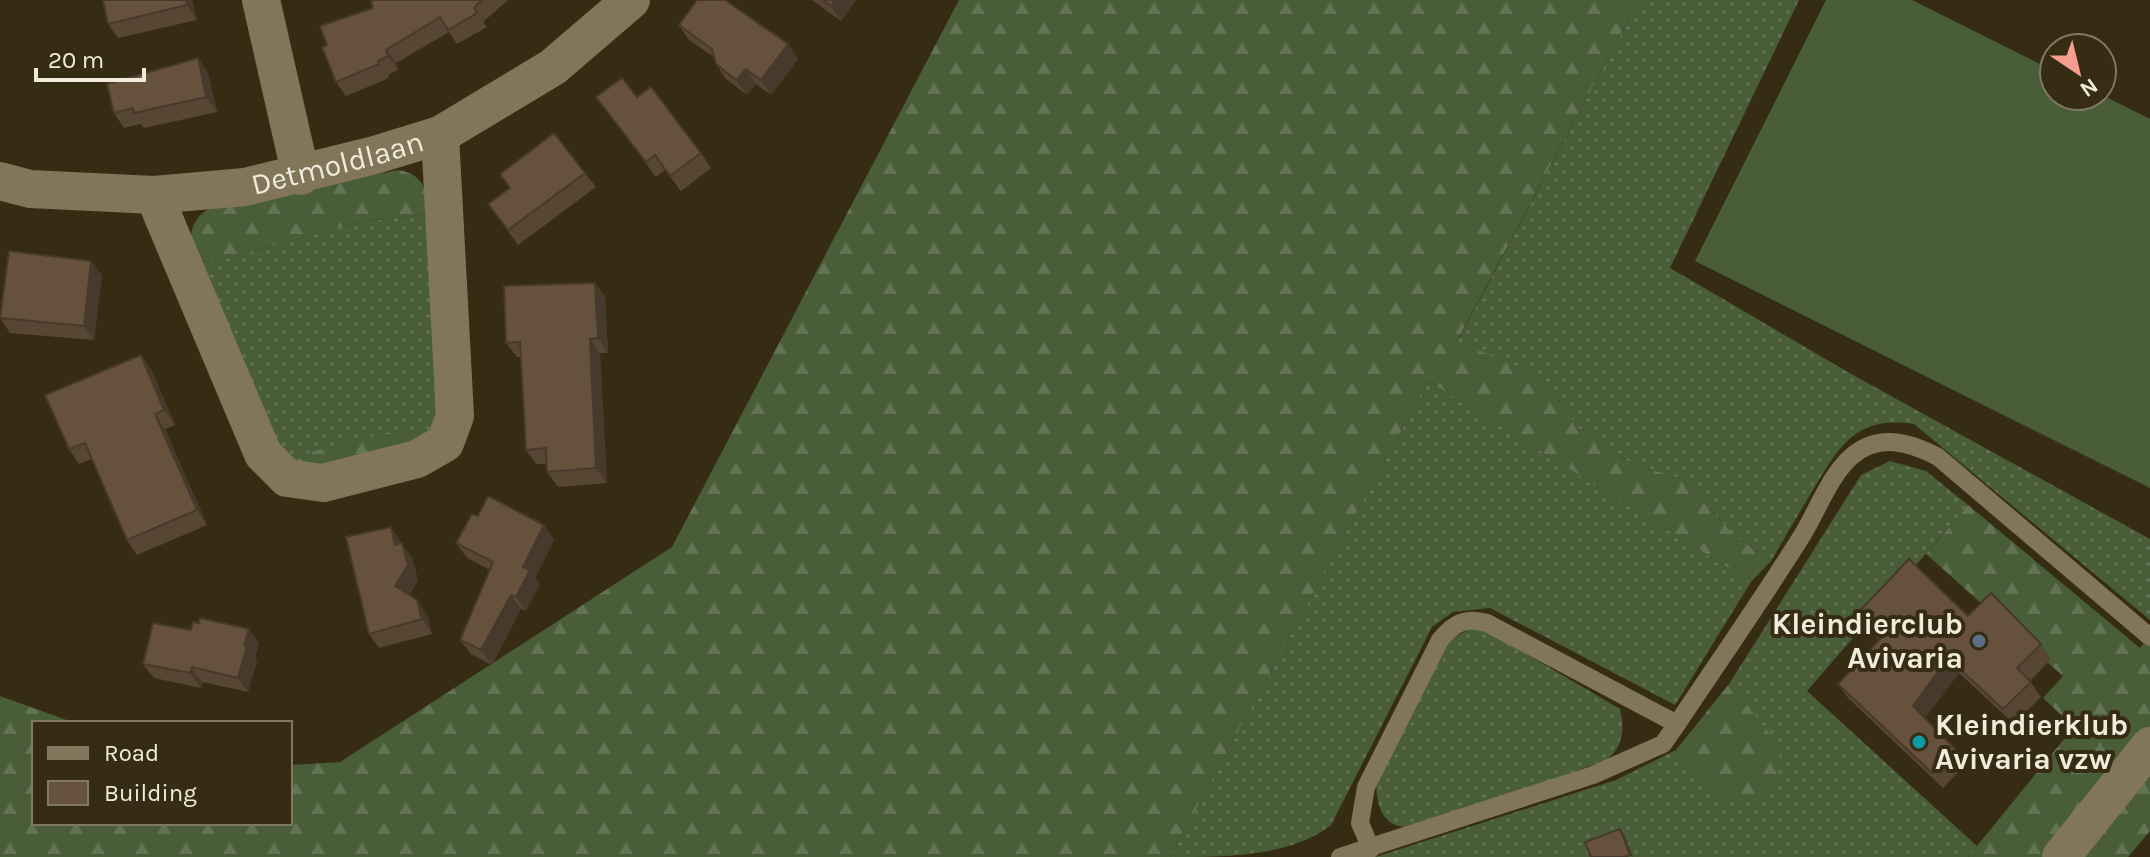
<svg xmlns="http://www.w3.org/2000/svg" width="2150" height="857" viewBox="0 0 2150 857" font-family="Karla,sans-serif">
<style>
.grass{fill:url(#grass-dots)}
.forest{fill:url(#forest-firs)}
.pitch{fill:#485d38}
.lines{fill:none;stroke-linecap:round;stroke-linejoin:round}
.lane{stroke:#81765a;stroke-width:18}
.street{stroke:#81765a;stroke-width:38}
.wall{fill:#584634}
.shaded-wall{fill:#47392b}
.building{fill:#66513d;stroke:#47392b;stroke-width:2}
.service-dot{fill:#5c6f8a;stroke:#362c13;stroke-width:3}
.culture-dot{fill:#0f9aa8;stroke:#362c13;stroke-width:3}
.labels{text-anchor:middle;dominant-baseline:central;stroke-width:8;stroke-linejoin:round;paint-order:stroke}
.street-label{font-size:30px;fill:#f1ebdc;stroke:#362c13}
.poi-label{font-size:30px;font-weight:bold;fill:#f1ebdc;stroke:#362c13;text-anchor:end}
</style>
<defs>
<pattern id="grass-dots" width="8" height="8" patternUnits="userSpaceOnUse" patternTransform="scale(2)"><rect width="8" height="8" fill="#485d38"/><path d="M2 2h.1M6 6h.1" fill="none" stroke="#637454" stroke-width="1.8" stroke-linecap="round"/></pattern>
<pattern id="forest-firs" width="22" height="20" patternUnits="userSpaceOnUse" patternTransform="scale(2)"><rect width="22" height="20" fill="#485d38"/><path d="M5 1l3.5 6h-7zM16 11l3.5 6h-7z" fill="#637454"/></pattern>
</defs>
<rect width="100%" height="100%" fill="#362c13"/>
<!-- grass -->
<g class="grass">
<path d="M1639 0H1799L1670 268 1853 375 2150 539V620L1914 424C1856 415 1839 446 1813 490 1799 513 1785 537 1771 561L1736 537 1682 479 1631 463 1578 428 1541 377 1457 342Z"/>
<polygon points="430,214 440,412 434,434 287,466 192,263 220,260 360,222"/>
<path d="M1428 381 1751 582 1675 705 1490 608 1453 612 1432 627 1331 825C1291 857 1223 857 1170 857Z"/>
<polygon points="1890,461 1926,471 1968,505 1807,691 1977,846 1968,857 1375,857 1616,780 1676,750 1720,798 1779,746 1729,684 1861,475"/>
<path d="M1471 628 1484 629 1620 709C1625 729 1623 748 1606 760L1429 824C1391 833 1378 821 1376 784L1448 641Z"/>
</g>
<!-- forest -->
<g class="forest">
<polygon points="959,0 1639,0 1457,341 1541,377 1578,428 1631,463 1682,479 1736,537 1771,561 1751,582 1428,381 1170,857 0,857 0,696 75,723 34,723 34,823 290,823 290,765 340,762 672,547"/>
<path d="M398 170C423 173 429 193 430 214L360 222 220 260 192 263C190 239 187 220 212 207Z"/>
<polygon points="398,430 422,431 426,443 317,473 299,463 310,452"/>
<polygon points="1968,505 2140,648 2150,636 2150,831 2128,857 1968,857 2074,727 2043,698 2063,676 1926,554"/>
<polygon points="1729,684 1780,746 1778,776 1757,798 1720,798 1676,750"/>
</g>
<!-- pitch -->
<polygon class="pitch" points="1826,0 1912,0 2054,71 2054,96 2102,95 2150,119 2150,488 1695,261"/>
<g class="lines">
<!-- lane -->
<g class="lane">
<path d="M1371 849 1360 823 1366 787 1440 640C1454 623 1465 617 1487 623L1677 724C1719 661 1763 598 1803 534 1818 509 1830 475 1852 456 1879 433 1910 442 1938 457L2150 637"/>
<polyline points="1340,857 1593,775 1663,744 1677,724"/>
</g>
<!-- street -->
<g class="street">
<polyline points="261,0 301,176"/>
<path id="s1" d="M0 181 30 189 154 195 245 187 375 155 440 135 553 67 631 0"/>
<polyline points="154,195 263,454 287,478 323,483 417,459 445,443 455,416 440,135"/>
<polyline points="2061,857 2150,746"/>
</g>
</g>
<!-- wall -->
<g class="wall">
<polygon points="192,0 197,20 118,38 108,24"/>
<polygon points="371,0 508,0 483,22 487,27 457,44 449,32 396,63 398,70 388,75 389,78 346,96 336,82 327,45 373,8"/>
<polygon points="812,0 856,0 841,21"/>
<polygon points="679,25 788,44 798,59 771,95 756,84 747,95 726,79 716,64 714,57 689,40"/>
<polygon points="198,58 208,73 217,112 144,128 141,124 124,128 114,113"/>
<polygon points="596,97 637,97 701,153 711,168 681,191 665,170 656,177"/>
<polygon points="585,173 596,187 518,245 488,204"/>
<polygon points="102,275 94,340 10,333 0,318"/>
<polygon points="595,283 605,297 608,353 600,353 607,483 558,487 547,472 547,464 536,464 526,450 521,357 517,357 506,343"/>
<polygon points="151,369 175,425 165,429 207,525 137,555 127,540 92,459 79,464 69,449"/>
<polygon points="478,516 544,525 554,540 535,578 540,584 526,611 521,609 492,665 471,654 460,640 490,570 467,558 456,543"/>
<polygon points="401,543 412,558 418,580 409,595 427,615 432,634 379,648 369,634"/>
<polygon points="1857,614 1968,616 2041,644 2051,659 2030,681 2041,697 2014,724 1959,673 1925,718 1955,749 1966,764 1943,788 1848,698 1838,684 1879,640 1867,629"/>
<polygon points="259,643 255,657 257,661 248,692 202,682 201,688 154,678 143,664"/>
</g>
<!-- shaded-wall -->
<g class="shaded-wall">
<polygon points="186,0 192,0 197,20 187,5"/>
<polygon points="835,0 856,0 841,21 831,6"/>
<polygon points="788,44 798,59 771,95 761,80"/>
<polygon points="386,50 396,63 398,70 388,56"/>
<polygon points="198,58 208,73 217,112 206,97"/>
<polygon points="746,69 756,84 747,95 736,80"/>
<polygon points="91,261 102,275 94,340 84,326"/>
<polygon points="595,283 605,297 608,353 598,338"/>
<polygon points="590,339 600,353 607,483 596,468"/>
<polygon points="141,355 151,369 175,425 164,410"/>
<polygon points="155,414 165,429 207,525 197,510"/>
<polygon points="544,525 554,540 535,578 540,584 526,611 516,597 523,567"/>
<polygon points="391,527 401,542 405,559 395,545"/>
<polygon points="402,543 412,558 418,580 406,601 395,586"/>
<polygon points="511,595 521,609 492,665 481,650"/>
<polygon points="417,600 427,615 432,634 422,619"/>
<polygon points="249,629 259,643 255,657 257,661 248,692 238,678"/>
<polygon points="1948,658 1959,673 1923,720 1913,706"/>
<polygon points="192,667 202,682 201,688 190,673"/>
<polygon points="1620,829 1625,836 1633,857 1630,855"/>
</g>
<!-- building -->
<g class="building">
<polygon points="103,0 186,0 187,5 108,24"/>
<polygon points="371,0 482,0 474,8 477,13 448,30 440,17 386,50 388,56 378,61 379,64 336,82 322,47 327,45 320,26 373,8"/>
<polygon points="697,0 725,0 788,44 761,80 746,69 736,80 716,64 712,49 679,25"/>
<polygon points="823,0 835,0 831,6"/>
<polygon points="198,58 206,97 134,113 133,108 114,113 107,84"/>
<polygon points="622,78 637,97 651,87 701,153 670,176 655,155 646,162 596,97"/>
<polygon points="554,133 585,173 508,230 488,204 510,188 500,174"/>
<polygon points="9,251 91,261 84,326 0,318"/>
<polygon points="595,283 598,338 590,339 596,468 547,472 546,448 526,450 520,342 506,343 504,286"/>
<polygon points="141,355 164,410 155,414 197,510 127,540 85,443 69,449 45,395"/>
<polygon points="488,496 544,525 523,567 530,570 516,597 511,595 481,650 460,640 493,562 456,543 472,514 478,516"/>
<polygon points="391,527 395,545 402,543 408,565 395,586 417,600 422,619 369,634 346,537"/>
<polygon points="1909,559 1968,616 1991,593 2041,644 2017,668 2031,682 2003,709 1948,658 1913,706 1955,749 1932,773 1838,684 1882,637 1857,614"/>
<polygon points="200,618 249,629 244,645 247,646 238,678 192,667 190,673 143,664 153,623 191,630 193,622 199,623"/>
<polygon points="1620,829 1630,855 1625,857 1591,857 1585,842"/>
</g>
<!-- markers -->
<circle class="service-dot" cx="1979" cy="641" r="8"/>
<circle class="culture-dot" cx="1919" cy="742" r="8"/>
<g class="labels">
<!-- street labels -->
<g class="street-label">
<text stroke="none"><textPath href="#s1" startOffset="342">Detmoldlaan</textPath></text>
</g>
<!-- poi labels -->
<g class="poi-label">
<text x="1963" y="624">Kleindierclub<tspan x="1963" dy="34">Avivaria</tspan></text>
<text x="1935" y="725" text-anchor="start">Kleindierklub<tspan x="1935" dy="34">Avivaria vzw</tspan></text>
</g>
</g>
<!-- legend -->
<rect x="32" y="721" width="260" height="104" fill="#362c13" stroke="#817863" stroke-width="2"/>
<rect x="48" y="747" width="40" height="12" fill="#81765a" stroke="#817863" stroke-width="2"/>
<text x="104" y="761" font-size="24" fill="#f1ebdc">Road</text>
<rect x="48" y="781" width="40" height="24" fill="#66513d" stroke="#817863" stroke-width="2"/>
<text x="104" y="801" font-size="24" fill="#f1ebdc">Building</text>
<!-- north arrow -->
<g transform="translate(2078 72) rotate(145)"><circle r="38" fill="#362c13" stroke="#817863" stroke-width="2"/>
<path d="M0-6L14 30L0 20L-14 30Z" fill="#f59d8f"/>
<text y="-12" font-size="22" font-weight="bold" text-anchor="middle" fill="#f1ebdc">N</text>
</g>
<!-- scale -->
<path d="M36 68v12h108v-12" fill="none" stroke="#f1ebdc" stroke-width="4"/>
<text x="48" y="68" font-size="24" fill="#f1ebdc" stroke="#362c13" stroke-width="6" paint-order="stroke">20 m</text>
</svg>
